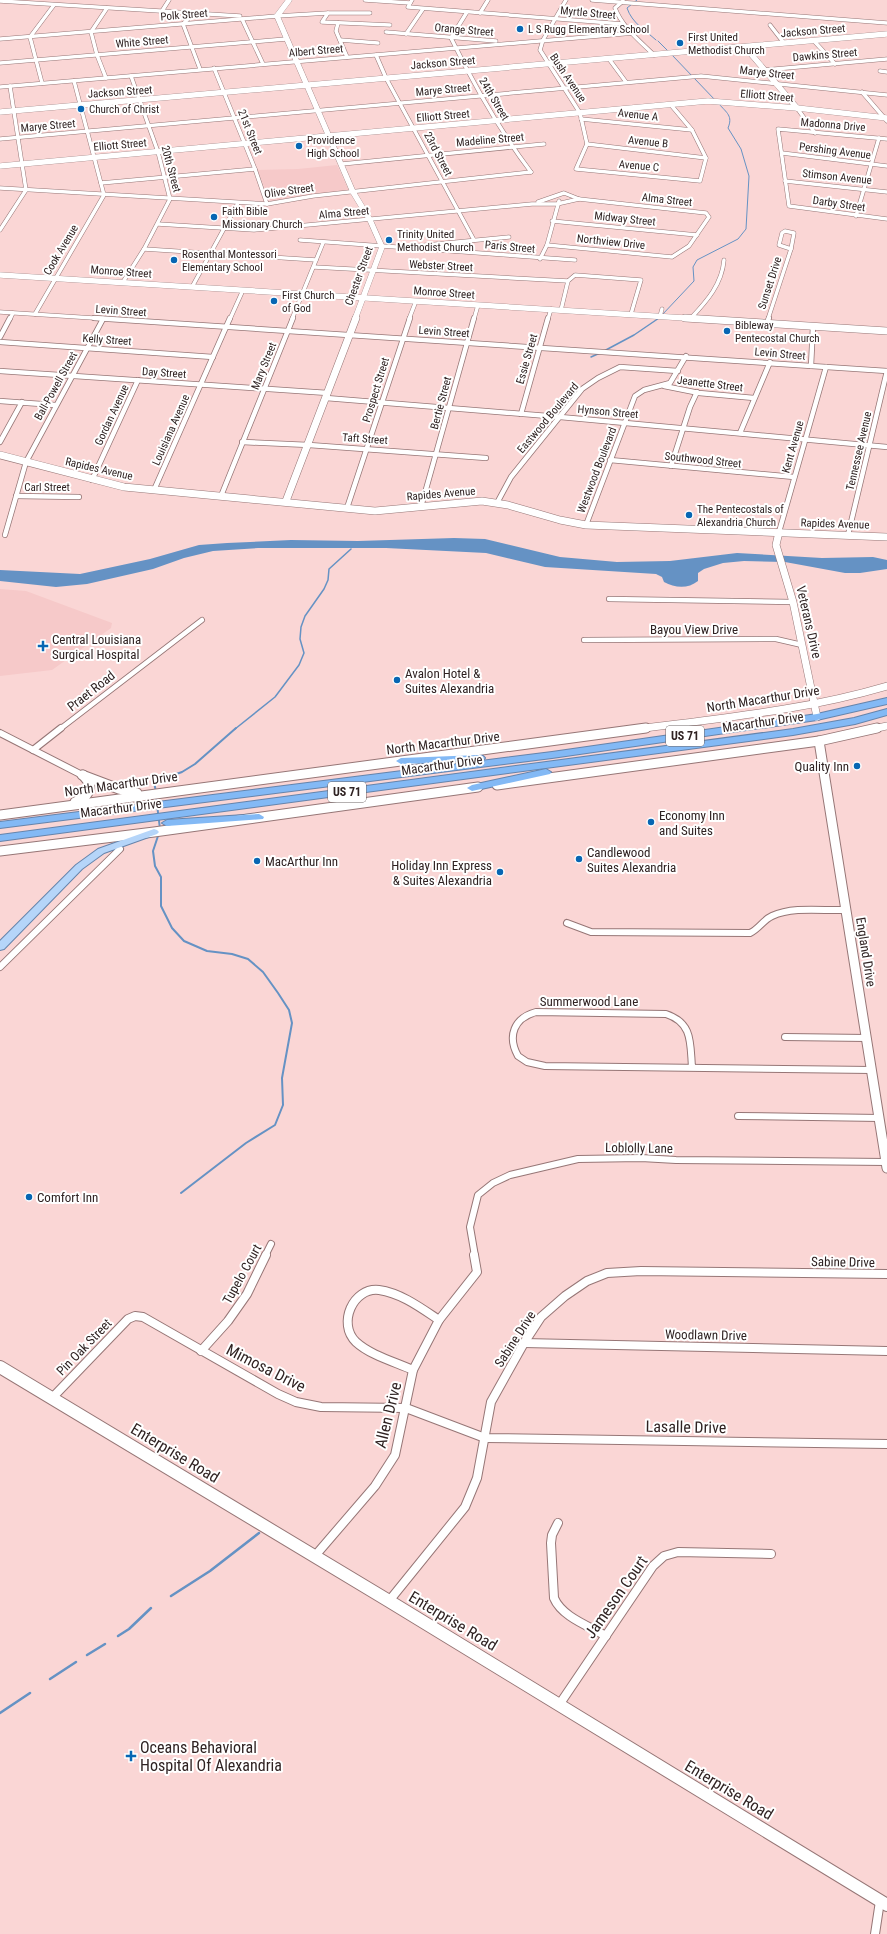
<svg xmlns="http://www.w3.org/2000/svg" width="887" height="1934" viewBox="0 0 887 1934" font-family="'Roboto Condensed',sans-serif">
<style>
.built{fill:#f6c9c9}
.water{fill:#6592c4}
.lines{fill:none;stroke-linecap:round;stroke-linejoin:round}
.stream-far3{stroke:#6592c4;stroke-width:1}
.stream-far2{stroke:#6592c4;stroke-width:1.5}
.stream-far1{stroke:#6592c4;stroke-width:2}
.stream{stroke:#6592c4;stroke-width:2.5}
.street-far3-casing{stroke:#967676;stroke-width:4.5}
.street-far2-casing{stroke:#967676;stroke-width:6}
.street-far1-casing{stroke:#967676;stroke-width:8}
.street-casing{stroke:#967676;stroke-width:10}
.secondary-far3-casing{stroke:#967676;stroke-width:6}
.secondary-far2-casing{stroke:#967676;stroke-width:8}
.secondary-far1-casing{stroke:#967676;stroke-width:11}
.secondary-casing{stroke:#967676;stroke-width:14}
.primary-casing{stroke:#6684ab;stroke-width:2}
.highway-casing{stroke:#6684ab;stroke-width:2}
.street-far3{stroke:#fff;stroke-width:3.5}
.street-far2{stroke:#fff;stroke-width:4.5}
.street-far1{stroke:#fff;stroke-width:6}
.street{stroke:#fff;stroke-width:8}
.secondary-far3{stroke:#fff;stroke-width:5.5}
.secondary-far2{stroke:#fff;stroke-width:7}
.secondary-far1{stroke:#fff;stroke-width:9}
.secondary{stroke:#fff;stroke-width:12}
.primary{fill:#b5d5f9;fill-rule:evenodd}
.highway{fill:#83b9f5;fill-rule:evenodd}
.poi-dot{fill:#0766b3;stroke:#fff;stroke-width:1.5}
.labels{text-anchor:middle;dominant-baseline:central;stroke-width:4;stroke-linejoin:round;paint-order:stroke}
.far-street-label{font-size:11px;fill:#2f2222;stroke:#fff}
.far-poi-label{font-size:11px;fill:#2f2222;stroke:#fff;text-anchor:start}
.shield{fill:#fff;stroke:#6d6464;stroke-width:1}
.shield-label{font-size:12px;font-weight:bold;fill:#2f2222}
.street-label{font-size:13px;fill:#2f2222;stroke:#fff}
.poi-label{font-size:13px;fill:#2f2222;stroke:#fff;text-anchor:start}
.near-street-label{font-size:16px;fill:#2f2222;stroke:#fff}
.near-poi-label{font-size:16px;fill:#2f2222;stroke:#fff;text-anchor:start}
</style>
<rect width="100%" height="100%" fill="#fad6d5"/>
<!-- built -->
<g class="built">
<polygon points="337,165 349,191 271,202 257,170 298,169"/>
<polygon points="0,589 26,591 112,623 111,628 52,670 0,676"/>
</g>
<!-- water -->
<path class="water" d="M454 538 485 539 560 557 617 562 670 561 737 553 822 558 873 557 887 560V569L860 573H845L785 562 744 561 723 563 704 569 698 573V581C688 589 675 588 664 582L662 577 656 574 545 567 486 553 386 548H258L213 551 184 558 153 569 87 584 56 587 0 581V570L80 574 150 559 199 545 227 543 291 540 358 541Z"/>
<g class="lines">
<!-- stream-far3 -->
<g class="stream-far3">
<path d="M637 0 627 8C632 23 645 30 656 40"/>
<polyline points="658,41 669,52"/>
<polyline points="672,55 716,101"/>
<path d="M662 315 694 281 693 267 697 260 738 239 746 229 749 176 741 149 728 128C733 116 727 113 719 104"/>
<polyline points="657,319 659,318"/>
</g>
<!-- stream-far2 -->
<g class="stream-far2">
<polyline points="604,351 634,335 659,318"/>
<polyline points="591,357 600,353"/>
<polyline points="235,729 275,697 299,665 304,653 300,639 301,627 305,616 324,589 328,580 329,569 351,549"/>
</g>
<!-- stream-far1 -->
<g class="stream-far1">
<polyline points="156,792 154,782 182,772 195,764 236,728"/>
<polyline points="156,796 160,829"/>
<polyline points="159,833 153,851 155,866 161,877 161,906 172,928 184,941 207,951 232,954 248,959 263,972 278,993 289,1010 292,1023 282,1078 283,1105 275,1125 246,1143 181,1193"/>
</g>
<!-- stream -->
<g class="stream">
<polyline points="171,1596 210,1571 259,1533"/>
<polyline points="118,1636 129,1629 151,1608"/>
<polyline points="87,1655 105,1644"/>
<polyline points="50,1679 76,1662"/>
<polyline points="0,1713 30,1693"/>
</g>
<defs>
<g id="street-far3">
<polyline points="365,0 410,3"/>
<polyline points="412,0 408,7 623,24"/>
<polyline points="566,0 543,40 540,50 580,113 587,144 576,169 700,181 706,158 692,130 671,105"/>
<polyline points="592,0 887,23"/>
<polyline points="0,1 240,16"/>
<path d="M623 1 615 8C622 27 640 41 654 55"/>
<polyline points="162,11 169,0"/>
<path d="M467 12 451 38C474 85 500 131 531 172"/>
<polyline points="194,13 183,24 200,69"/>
<polyline points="328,13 322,22 390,25"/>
<polyline points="480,13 488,0"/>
<polyline points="242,19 263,64"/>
<polyline points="338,23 336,31 347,57"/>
<polyline points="770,25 784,43"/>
<polyline points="386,32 496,41"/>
<polyline points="406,34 423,9"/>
<polyline points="0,39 277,16 328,13 370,13"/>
<polyline points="340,40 378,43"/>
<polyline points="814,41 835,64"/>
<polyline points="376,55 386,78 474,240"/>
<polyline points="609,59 626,82"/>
<polyline points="0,63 286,39"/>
<polyline points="214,68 255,169 267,204"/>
<polyline points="764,70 887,59"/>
<polyline points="880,71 887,72"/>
<polyline points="106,78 97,55 91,32 107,8"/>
<polyline points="42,83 30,37 54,5"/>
<polyline points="0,87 634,33"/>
<polyline points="862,92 887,121"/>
<polyline points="797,108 815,133"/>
<polyline points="581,119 692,130"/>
<polyline points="0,139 701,76 887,95"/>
<polyline points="887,139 778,129 789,206 887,219"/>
<polyline points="587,144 706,158"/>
<polyline points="782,153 887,166"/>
<polyline points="342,164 544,144"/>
<polyline points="785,181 887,192"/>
<polyline points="101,183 255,169"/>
<polyline points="0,188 267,204 313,196 531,172"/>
<polyline points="538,202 564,193 579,199 706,213 709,217 689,246 672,257 547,245"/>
<polyline points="856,216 879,138"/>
<polyline points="552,221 697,235"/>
<polyline points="158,224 254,230 532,204 557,204 579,199"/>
<polyline points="0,230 26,190 10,86"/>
<polygon points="785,231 794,233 791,249 779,245 782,233"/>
<polyline points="300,240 575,260"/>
<polyline points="416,246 509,237"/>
<polyline points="144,249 316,260"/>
<polyline points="540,259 547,245 559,201"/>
<polyline points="314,267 568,281"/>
<polyline points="123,282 144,249 170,199 158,152 131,76"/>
<polyline points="192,287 238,203"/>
<polyline points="561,310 568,281 575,275 641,280 631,314"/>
<polyline points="0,312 109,319"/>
<polyline points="35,314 104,195 74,81"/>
<polyline points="660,316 662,309"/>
<path d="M691 318C707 301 722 284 724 260"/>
<polyline points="10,319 13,313"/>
<polyline points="230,319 243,290"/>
<polyline points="292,319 323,243"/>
<polyline points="409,319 416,301"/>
<polyline points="474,319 478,305"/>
<polyline points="548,319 551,309"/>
<polyline points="768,319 791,249"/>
</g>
<g id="street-far2">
<polyline points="94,318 887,371"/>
<polyline points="767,323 769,318"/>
<polyline points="0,337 10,318"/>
<polyline points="0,342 213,357"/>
<polyline points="811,366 813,326"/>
<polyline points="0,371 328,393"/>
<polyline points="664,386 699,393 754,398"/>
<polyline points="326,398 560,417 887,447"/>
<polyline points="0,401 55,405"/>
<polyline points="521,414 548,318"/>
<polyline points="740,433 770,362"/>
<polyline points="0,442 22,402"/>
<polyline points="242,442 309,445 486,458"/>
<polyline points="610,460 794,477"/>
<polyline points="671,466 690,407 697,392"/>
<polyline points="92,480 138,380"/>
<polyline points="154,490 230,318"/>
<polyline points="16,496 79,497"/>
<polyline points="221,496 293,318"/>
<polyline points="497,503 511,477 582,389 598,378 620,367 678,371"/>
<polyline points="421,507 474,318"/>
<polyline points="347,508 410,318"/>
<polyline points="586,525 635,396 644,390 670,383 686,356"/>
<polyline points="779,532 826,367"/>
<polyline points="5,535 26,462 103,319"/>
<polyline points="848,535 887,371"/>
<polyline points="609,599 793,602"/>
<polyline points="584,640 776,639 802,645"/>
<polyline points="60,729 202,620"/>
</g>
<g id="street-far1">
<polyline points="0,733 82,775"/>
<polyline points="33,750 61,728"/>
<path d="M567 923 591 932 750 933C759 929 763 920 772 916 794 906 823 911 846 910"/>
<polyline points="0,967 120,849"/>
<polyline points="785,1037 867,1038"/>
<path d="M692 1067C690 1043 693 1023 666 1014L536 1012C514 1018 507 1036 518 1056L527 1062 545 1066 872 1070"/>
<polyline points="738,1116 880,1118"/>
<polyline points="265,1256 271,1244"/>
<polyline points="475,1256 470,1227 478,1195 493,1183 510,1175 578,1159 641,1158 676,1160 886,1162"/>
</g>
<g id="street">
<polyline points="524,1343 887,1351"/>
<polyline points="201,1351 228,1321 247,1294 266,1255"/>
<path d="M413 1370C395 1362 370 1355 356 1342 337 1324 353 1287 379 1290 401 1293 421 1308 439 1320"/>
<polyline points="53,1397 128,1319 135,1316 143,1317 278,1394 296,1402 321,1407 406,1408 485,1438 887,1444"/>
<path d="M558 1523 552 1535 551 1543 554 1598C562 1617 589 1626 606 1636"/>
<polyline points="314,1557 375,1486 395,1455 413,1370 439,1320 477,1272 474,1255"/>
<polyline points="389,1601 465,1507 477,1478 491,1402 524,1343 541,1317 565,1296 587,1281 607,1273 641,1271 887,1274"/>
<polyline points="559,1705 653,1566 664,1556 678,1552 771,1554"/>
<polyline points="875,1934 880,1901"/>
</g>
<g id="secondary-far3">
<polyline points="289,0 277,16 353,192 370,220 382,247 355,319"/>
<polyline points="745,47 797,108"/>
<polyline points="0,112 887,34"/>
<polyline points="0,166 708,101 797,108 887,118"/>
<polyline points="0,275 701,319"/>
</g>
<g id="secondary-far2">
<polyline points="685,318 887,331"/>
<polyline points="0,455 124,487 375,511 482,501 508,505 560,520 586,525 887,537"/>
<polyline points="286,501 356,318"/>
<polyline points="779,532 776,545 793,602 817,717"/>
<path d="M638 729C722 718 806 710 887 686"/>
<polyline points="873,729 887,726"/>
</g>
<g id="secondary-far1">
<polyline points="819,741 887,1168"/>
<polyline points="82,775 119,789 137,793"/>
<polyline points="497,785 819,741 877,728"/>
<path d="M75 802C84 799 90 794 90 784L83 775"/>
<polyline points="0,815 646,728"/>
<polyline points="0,851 154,832 478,787"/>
</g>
<polyline id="secondary" points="0,1367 389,1601 887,1905"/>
<polygon id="primary" points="154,829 157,830 159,832 157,834 104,853 82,869 4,949 0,950 0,941 76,865 98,849"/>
<g id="highway">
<polygon points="887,698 887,704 817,720 552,758 0,828 0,822 552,752 817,714"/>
<polygon points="887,709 887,715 855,724 793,735 0,841 0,835 793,729 854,718"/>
<polygon points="480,755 483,756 485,758 483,760 401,764 396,761 401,758"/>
<polygon points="546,769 551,772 550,774 472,791 467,788 472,785"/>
<polygon points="259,814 264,817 263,819 167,826 162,823 167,820"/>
</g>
</defs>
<!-- street-far3 casing -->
<use href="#street-far3" class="street-far3-casing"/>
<!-- street-far2 casing -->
<use href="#street-far2" class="street-far2-casing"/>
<!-- street-far1 casing -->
<use href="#street-far1" class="street-far1-casing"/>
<!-- street casing -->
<use href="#street" class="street-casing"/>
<!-- secondary-far3 casing -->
<use href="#secondary-far3" class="secondary-far3-casing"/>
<!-- secondary-far2 casing -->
<use href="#secondary-far2" class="secondary-far2-casing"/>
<!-- secondary-far1 casing -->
<use href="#secondary-far1" class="secondary-far1-casing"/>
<!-- secondary casing -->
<use href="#secondary" class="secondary-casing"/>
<!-- primary casing -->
<use href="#primary" class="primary-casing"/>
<!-- highway casing -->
<use href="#highway" class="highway-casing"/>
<!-- street-far3 -->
<use href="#street-far3" class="street-far3"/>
<!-- street-far2 -->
<use href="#street-far2" class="street-far2"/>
<!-- street-far1 -->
<use href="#street-far1" class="street-far1"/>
<!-- street -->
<use href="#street" class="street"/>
<!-- secondary-far3 -->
<use href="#secondary-far3" class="secondary-far3"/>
<!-- secondary-far2 -->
<use href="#secondary-far2" class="secondary-far2"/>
<!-- secondary-far1 -->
<use href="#secondary-far1" class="secondary-far1"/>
<!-- secondary -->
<use href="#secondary" class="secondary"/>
<!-- primary -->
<use href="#primary" class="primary"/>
<!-- highway -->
<use href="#highway" class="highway"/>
</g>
<!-- markers -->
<g class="poi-dot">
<circle cx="520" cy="29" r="4"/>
<circle cx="680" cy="43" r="4"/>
<circle cx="81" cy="109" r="4"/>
<circle cx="299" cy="146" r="4"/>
<circle cx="214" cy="217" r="4"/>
<circle cx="389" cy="240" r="4"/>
<circle cx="174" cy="260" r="4"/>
<circle cx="274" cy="301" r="4"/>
<circle cx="727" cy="331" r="4"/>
<circle cx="689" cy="515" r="4"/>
<path d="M41 640h4v4h4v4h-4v4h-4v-4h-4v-4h4z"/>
<circle cx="397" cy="680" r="4"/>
<circle cx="857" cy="766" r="4"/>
<circle cx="651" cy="822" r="4"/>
<circle cx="579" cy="859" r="4"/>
<circle cx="257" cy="861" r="4"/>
<circle cx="500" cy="872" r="4"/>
<circle cx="29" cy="1197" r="4"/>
<path d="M129 1750h4v4h4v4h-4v4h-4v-4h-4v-4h4z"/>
</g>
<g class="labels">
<!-- far-street labels -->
<g class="far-street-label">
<text transform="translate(588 13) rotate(5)">Myrtle Street</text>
<text transform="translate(184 15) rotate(-5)">Polk Street</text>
<text transform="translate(464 30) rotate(5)">Orange Street</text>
<text transform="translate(813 31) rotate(-5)">Jackson Street</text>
<text transform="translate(142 42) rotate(-5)">White Street</text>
<text transform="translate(316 51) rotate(-5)">Albert Street</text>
<text transform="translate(825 55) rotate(-5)">Dawkins Street</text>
<text transform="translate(443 63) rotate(-5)">Jackson Street</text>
<text transform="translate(767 73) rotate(6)">Marye Street</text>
<text transform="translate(568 78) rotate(56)">Bush Avenue</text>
<text transform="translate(443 90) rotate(-5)">Marye Street</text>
<text transform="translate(120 92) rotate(-4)">Jackson Street</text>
<text transform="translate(767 96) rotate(5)">Elliott Street</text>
<text transform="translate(494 99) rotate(59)">24th Street</text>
<text transform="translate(638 115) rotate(6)">Avenue A</text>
<text transform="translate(443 116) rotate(-5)">Elliott Street</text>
<text transform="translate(833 125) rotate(5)">Madonna Drive</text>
<text transform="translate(48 126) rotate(-5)">Marye Street</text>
<text transform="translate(250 132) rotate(68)">21st Street</text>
<text transform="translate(490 140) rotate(-5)">Madeline Street</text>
<text transform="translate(648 142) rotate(6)">Avenue B</text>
<text transform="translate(120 145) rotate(-5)">Elliott Street</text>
<text transform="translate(835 151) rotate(7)">Pershing Avenue</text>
<text transform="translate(438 154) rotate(62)">23rd Street</text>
<text transform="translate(639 166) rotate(5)">Avenue C</text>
<text transform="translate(171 169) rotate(75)">20th Street</text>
<text transform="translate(837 177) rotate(6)">Stimson Avenue</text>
<text transform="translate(289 191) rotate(-8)">Olive Street</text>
<text transform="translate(667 200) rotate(6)">Alma Street</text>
<text transform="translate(839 204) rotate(8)">Darby Street</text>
<text transform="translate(344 213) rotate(-5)">Alma Street</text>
<text transform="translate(625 219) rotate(6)">Midway Street</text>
<text transform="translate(611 242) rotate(6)">Northview Drive</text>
<text transform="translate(510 247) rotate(5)">Paris Street</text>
<text transform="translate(61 250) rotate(-59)">Cook Avenue</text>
<text transform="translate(441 266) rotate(3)">Webster Street</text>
<text transform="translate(121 272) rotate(4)">Monroe Street</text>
<text transform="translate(359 276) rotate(-70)">Chester Street</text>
<text transform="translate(770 283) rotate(-72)">Sunset Drive</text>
<text transform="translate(444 293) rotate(4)">Monroe Street</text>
<text transform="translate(121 311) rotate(4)">Levin Street</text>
<text transform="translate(444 332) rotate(4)">Levin Street</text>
<text transform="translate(107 340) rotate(4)">Kelly Street</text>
<text transform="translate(780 354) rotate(5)">Levin Street</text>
<text transform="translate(527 359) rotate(-74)">Essie Street</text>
<text transform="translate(264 366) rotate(-68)">Mary Street</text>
<text transform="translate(164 373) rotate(4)">Day Street</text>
<text transform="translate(710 384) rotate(7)">Jeanette Street</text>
<text transform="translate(56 386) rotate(-61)">Ball-Powell Street</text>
<text transform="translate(376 390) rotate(-73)">Prospect Street</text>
<text transform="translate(441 403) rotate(-75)">Bertie Street</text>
<text transform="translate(608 412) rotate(5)">Hynson Street</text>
<text transform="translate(112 415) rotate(-65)">Gordan Avenue</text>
<text transform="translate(548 418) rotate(-50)">Eastwood Boulevard</text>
<text transform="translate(171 430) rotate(-66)">Louisiana Avenue</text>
<text transform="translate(365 439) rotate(4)">Taft Street</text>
<text transform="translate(793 447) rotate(-74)">Kent Avenue</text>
<text transform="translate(859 451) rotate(-77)">Tennessee Avenue</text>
<text transform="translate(703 460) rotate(6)">Southwood Street</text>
<text transform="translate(99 469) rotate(13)">Rapides Avenue</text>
<text transform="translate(597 470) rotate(-69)">Westwood Boulevard</text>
<text x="47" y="487">Carl Street</text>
<text transform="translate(441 494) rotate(-5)">Rapides Avenue</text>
<text transform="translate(835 524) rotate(2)">Rapides Avenue</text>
</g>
<!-- far-poi labels -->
<g class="far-poi-label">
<text x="528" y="29">L S Rugg Elementary School</text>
<text x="688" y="37">First United<tspan x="688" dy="13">Methodist Church</tspan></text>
<text x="89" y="109">Church of Christ</text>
<text x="307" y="140">Providence<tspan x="307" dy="13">High School</tspan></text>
<text x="222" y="211">Faith Bible<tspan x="222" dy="13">Missionary Church</tspan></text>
<text x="397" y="234">Trinity United<tspan x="397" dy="13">Methodist Church</tspan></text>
<text x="182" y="254">Rosenthal Montessori<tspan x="182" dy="13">Elementary School</tspan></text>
<text x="282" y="295">First Church<tspan x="282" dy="13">of God</tspan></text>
<text x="735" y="325">Bibleway<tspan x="735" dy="13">Pentecostal Church</tspan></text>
<text x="697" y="509">The Pentecostals of<tspan x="697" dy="13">Alexandria Church</tspan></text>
</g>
<!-- shield labels -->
<g class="shield">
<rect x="666" y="726" width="38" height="20" rx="3"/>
<rect x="328" y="782" width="38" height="20" rx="3"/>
</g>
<g class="shield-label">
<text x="685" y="736">US 71</text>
<text x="347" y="792">US 71</text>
</g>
<!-- street labels -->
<g class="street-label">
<text transform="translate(809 622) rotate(77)">Veterans Drive</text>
<text x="694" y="629">Bayou View Drive</text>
<text transform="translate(91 691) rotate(-38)">Praet Road</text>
<text transform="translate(763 699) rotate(-9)">North Macarthur Drive</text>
<text transform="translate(763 722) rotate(-8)">Macarthur Drive</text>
<text transform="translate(443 743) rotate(-7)">North Macarthur Drive</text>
<text transform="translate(442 765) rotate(-8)">Macarthur Drive</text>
<text transform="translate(121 784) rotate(-8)">North Macarthur Drive</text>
<text transform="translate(121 808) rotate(-7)">Macarthur Drive</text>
<text transform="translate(866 952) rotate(81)">England Drive</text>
<text x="589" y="1001">Summerwood Lane</text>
<text transform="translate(639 1148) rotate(1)">Loblolly Lane</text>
<text transform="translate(843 1262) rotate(1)">Sabine Drive</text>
<text transform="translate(242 1274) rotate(-61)">Tupelo Court</text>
<text transform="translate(706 1335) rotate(1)">Woodlawn Drive</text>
<text transform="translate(515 1339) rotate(-57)">Sabine Drive</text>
<text transform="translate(84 1347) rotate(-46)">Pin Oak Street</text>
</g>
<!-- poi labels -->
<g class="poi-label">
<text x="52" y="639">Central Louisiana<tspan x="52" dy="15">Surgical Hospital</tspan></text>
<text x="405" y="673">Avalon Hotel &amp;<tspan x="405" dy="15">Suites Alexandria</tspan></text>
<text x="849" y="766" text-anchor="end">Quality Inn</text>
<text x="659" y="815">Economy Inn<tspan x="659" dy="15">and Suites</tspan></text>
<text x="587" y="852">Candlewood<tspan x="587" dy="15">Suites Alexandria</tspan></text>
<text x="265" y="861">MacArthur Inn</text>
<text x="492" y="865" text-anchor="end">Holiday Inn Express<tspan x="492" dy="15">&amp; Suites Alexandria</tspan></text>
<text x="37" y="1197">Comfort Inn</text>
</g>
<!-- near-street labels -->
<g class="near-street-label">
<text transform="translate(266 1368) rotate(27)">Mimosa Drive</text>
<text transform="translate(388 1415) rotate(-76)">Allen Drive</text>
<text transform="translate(686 1427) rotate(1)">Lasalle Drive</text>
<text transform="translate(175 1453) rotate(31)">Enterprise Road</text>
<text transform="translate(616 1597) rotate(-55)">Jameson Court</text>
<text transform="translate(453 1621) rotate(31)">Enterprise Road</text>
<text transform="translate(729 1790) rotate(31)">Enterprise Road</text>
</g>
<!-- near-poi labels -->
<g class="near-poi-label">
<text x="140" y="1747">Oceans Behavioral<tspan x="140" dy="18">Hospital Of Alexandria</tspan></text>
</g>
</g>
</svg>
